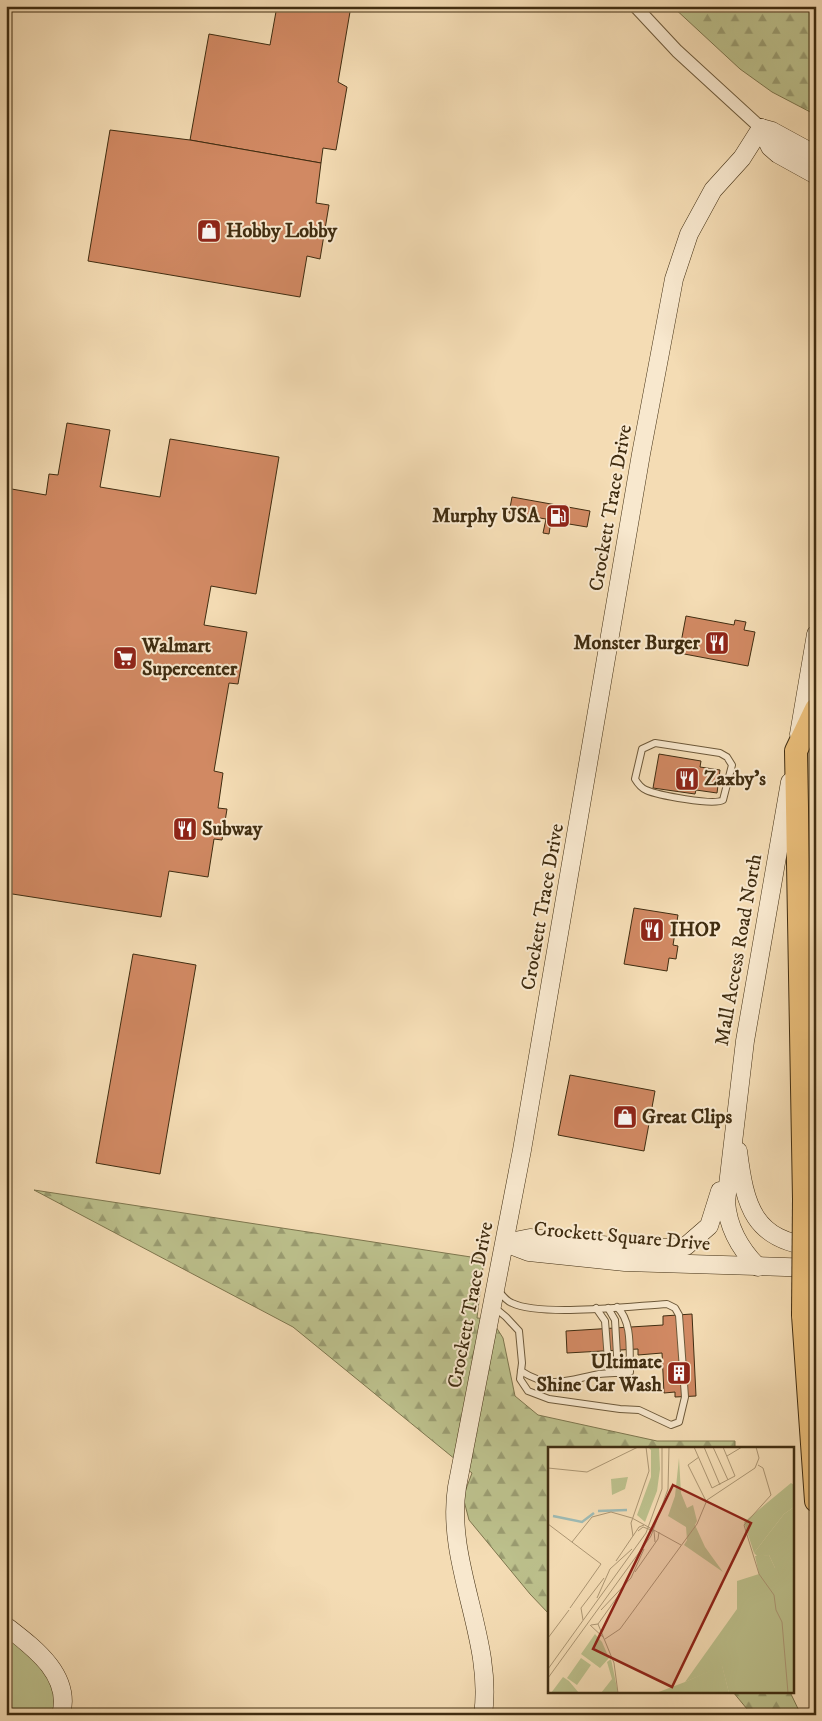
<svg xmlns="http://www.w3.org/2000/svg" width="822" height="1721" viewBox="0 0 822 1721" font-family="'IM FELL DW Pica',serif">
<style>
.grass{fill:#bcc08c;stroke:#7e764e}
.forest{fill:url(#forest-firs);stroke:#7e764e}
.building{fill:#d18963;stroke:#402d11}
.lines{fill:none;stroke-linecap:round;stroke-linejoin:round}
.lane-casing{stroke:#6d593a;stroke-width:8}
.street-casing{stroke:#6d593a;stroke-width:14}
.secondary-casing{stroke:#402d11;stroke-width:19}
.highway-casing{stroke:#402d11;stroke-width:24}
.lane{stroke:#f8e8ce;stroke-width:6}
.street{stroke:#f8e8ce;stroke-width:12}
.secondary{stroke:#f8e8ce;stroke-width:18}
.highway{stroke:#eabe7a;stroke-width:22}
.highway-bridge-casing{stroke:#402d11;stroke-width:24;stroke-linecap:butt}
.highway-bridge{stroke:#eabe7a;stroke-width:22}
.labels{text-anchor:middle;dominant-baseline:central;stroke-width:4;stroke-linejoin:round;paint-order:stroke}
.poi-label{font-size:20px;font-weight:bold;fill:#402d11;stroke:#f8e8ce;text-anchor:start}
.street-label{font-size:20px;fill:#402d11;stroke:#f8e8ce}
.inset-river{fill:none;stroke:#9ebab4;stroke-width:2.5}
.inset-road{fill:none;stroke:#ac9673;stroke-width:1}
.view{fill:#8f2418;fill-opacity:0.15;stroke:#8f2418;stroke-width:2.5}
.inset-edge{fill:none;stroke:#402d11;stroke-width:2.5}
</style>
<defs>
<pattern id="forest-firs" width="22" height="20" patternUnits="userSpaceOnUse" patternTransform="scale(1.25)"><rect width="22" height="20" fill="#bcc08c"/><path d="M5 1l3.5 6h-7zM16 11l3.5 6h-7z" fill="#9a9c71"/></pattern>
</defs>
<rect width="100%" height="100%" fill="#f4dcb4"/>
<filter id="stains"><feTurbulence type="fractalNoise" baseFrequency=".004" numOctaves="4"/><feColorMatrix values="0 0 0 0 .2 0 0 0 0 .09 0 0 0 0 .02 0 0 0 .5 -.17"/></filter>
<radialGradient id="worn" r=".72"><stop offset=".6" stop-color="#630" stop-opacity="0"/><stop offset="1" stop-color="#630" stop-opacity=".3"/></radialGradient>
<!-- grass -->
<polygon class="grass" points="6,1626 45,1659 61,1715 6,1715"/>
<!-- forest -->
<g class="forest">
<polygon points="672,6 816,6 816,115 772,92 740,69"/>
<polygon points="34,1190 484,1259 477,1318 491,1319 503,1338 515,1396 538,1415 657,1441 735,1441 735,1448 550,1448 549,1614 530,1594 469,1520 463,1497 472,1473 293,1327"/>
<polygon points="733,1692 790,1692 801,1715 752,1715"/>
</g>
<!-- building -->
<g class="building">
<polygon points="277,6 351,6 338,82 347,87 336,150 323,148 321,163 190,140 209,34 270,45"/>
<polygon points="110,130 190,140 321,163 316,203 329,205 320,259 307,256 300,297 88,261"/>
<polygon points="67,423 110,430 100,487 160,497 170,439 279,457 256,594 211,586 204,625 247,632 238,684 229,683 214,771 223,773 218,808 227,809 222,840 214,839 208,877 169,871 161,917 6,893 6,488 46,495 49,474 58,475"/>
<polygon points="512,497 590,511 587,527 551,521 549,534 543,533 546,519 509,513"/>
<polygon points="686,616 734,625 735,620 746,622 744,630 755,632 748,666 679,653"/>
<polygon points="659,754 701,761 700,767 720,770 717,793 696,790 695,794 653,788"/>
<polygon points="634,908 678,915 673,945 678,946 676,959 669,958 667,971 624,964"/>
<polygon points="133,954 196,965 160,1174 96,1163"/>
<polygon points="570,1075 655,1091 644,1151 558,1135"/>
<polygon points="692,1314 696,1396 675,1397 675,1392 664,1393 662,1353 638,1355 638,1349 567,1353 566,1331 663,1325 663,1316"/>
</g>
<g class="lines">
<defs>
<g id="lane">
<path d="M655 743 720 753 727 757 732 765 723 800C714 806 657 795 646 790 641 788 638 784 635 779L642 749Z"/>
<path d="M494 1307 506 1317 519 1331 522 1363 520 1379 528 1391 549 1399 620 1409 639 1410 671 1425 679 1422 685 1397 679 1315 675 1308 667 1304C632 1306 541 1317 512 1303 506 1301 502 1295 498 1290"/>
<polyline points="596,1308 605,1321 609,1373"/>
<polyline points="608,1308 615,1320 618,1373"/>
<path d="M521 1371C550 1390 568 1380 599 1374 609 1373 620 1373 630 1372 629 1351 633 1322 617 1307"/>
</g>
<polyline id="street" points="635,6 677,51 761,128"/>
<g id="secondary">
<polyline points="761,128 770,147 778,154 816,175"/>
<polyline points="761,128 772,131 816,155"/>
<polyline points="799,734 816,634"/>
<path d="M738 1151C745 1206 753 1241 816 1247"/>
<polyline points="505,1243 530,1238 612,1246 670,1248 686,1246 709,1226 720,1191"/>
<polyline points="505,1243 529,1252 625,1262 816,1268"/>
<path d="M758 1267C740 1249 728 1227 726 1202L745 1041 790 782"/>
<path d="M6 1626C33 1647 72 1675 61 1715"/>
<path d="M483 1715C494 1639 445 1563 457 1487L522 1150 641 454 674 279 689 234 713 190 742 158 761 128"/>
</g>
<g id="highway">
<polyline points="804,1199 796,751 816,709"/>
<polyline points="803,1315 816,1501"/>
</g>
</defs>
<!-- lane casing -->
<use href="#lane" class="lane-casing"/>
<!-- street casing -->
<use href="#street" class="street-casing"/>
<!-- secondary casing -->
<use href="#secondary" class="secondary-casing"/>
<!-- highway casing -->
<use href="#highway" class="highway-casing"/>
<!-- lane -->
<use href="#lane" class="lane"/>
<!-- street -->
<use href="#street" class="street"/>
<!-- secondary -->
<use href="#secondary" class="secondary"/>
<!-- highway -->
<use href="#highway" class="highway"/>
<defs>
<polyline id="highway-bridge" points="803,1315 804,1199"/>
</defs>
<!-- highway-bridge casing -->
<use href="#highway-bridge" class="highway-bridge-casing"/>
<!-- highway-bridge -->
<use href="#highway-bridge" class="highway-bridge"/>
</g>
<!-- icons -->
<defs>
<symbol id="shop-square" viewBox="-11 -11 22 22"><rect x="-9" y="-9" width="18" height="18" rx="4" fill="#8f2418" stroke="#f8e8ce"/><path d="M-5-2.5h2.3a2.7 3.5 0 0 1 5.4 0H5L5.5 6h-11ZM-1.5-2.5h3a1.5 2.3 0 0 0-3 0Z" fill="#fff"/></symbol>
<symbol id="fuel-square" viewBox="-11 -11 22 22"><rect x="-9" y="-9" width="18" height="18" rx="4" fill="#8f2418" stroke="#f8e8ce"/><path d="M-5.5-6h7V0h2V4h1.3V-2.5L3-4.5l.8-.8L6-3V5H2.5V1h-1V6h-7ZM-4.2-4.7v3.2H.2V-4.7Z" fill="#fff"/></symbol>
<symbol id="restaurant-square" viewBox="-11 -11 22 22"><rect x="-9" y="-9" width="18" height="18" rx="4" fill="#8f2418" stroke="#f8e8ce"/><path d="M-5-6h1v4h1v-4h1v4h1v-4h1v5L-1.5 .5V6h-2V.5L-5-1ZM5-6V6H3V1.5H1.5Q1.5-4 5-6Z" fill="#fff"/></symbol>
<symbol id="supermarket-square" viewBox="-11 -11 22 22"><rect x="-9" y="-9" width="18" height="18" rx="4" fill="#8f2418" stroke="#f8e8ce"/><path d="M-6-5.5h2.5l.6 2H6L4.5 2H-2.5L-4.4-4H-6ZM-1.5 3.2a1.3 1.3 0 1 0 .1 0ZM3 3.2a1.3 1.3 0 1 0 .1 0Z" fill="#fff"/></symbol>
<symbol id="building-square" viewBox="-11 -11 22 22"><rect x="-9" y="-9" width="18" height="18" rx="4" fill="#8f2418" stroke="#f8e8ce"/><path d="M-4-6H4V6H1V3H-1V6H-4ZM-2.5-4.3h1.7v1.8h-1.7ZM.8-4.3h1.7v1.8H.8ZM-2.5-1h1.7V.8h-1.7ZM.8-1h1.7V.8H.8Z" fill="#fff"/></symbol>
</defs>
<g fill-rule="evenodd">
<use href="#shop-square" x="195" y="217" width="28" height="28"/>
<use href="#fuel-square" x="544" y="502" width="28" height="28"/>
<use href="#restaurant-square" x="703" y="629" width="28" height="28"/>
<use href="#supermarket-square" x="111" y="644" width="28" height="28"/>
<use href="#restaurant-square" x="673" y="765" width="28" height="28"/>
<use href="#restaurant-square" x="171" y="815" width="28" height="28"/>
<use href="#restaurant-square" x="638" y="916" width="28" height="28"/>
<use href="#shop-square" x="611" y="1103" width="28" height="28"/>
<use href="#building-square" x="665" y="1359" width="28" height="28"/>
</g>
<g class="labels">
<!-- poi labels -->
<g class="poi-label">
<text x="226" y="231">Hobby Lobby</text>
<text x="540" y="516" text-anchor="end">Murphy USA</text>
<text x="700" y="643" text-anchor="end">Monster Burger</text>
<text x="142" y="646">Walmart<tspan x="142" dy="23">Supercenter</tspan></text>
<text x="704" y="779">Zaxby's</text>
<text x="202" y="829">Subway</text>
<text x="670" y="930">IHOP</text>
<text x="642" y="1117">Great Clips</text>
<text x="662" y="1362" text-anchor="end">Ultimate<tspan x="662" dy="23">Shine Car Wash</tspan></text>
</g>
<!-- street labels -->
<g class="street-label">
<text transform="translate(611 508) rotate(-80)">Crockett Trace Drive</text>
<text transform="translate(543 907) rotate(-80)">Crockett Trace Drive</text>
<text transform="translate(739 950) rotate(-80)">Mall Access Road North</text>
<text transform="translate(622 1237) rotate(5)">Crockett Square Drive</text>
<text transform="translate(471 1305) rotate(-79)">Crockett Trace Drive</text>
</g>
</g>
<!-- overview -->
<g transform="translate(548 1447)">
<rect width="246" height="246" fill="#f4dcb4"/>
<path d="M80 30 77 42 64 48 63 32ZM243 36 246 38V60L236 67 206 106 196 75ZM221 108 227 121 246 119V246H181L174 219 137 235 189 162V134L211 127 207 109ZM33 211 43 218 29 238 19 231Z" fill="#bcc08c"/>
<path d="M100 0H111L112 22 109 44 97 75 89 68 103 30V3ZM131 11 133 46 139 61 145 58 149 74 147 78 157 100 175 125 136 98 139 93 138 80 120 69 127 49ZM246 60V119L233 124 227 121 221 108 210 110 206 106 236 67ZM47 187 54 195 61 211 52 221 33 207ZM63 212 70 246H53L64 232 59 215ZM174 218 181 246H108L137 235ZM15 230 21 234 31 246H3Z" fill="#bcc08c"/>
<path class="inset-river" d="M50 64 79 63M5 69 34 75 46 66"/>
<path class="inset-road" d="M146 0 164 41 187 29 175 0M156 0 172 38M165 0 180 33M179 9 194 0M151 10 140 18 158 54M210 18 215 21 223 48 196 78 211 127 226 148 228 163 234 175 240 246M0 21 39 25 90 0M0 77 53 117 22 161M90 84 95 80 106 84 107 95M85 89 83 76 101 24 98 0M24 95 44 70 63 65 84 71 133 98M68 114 91 80 96 78M87 125 110 92 111 85M49 151 62 122 84 102M53 163 83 131 96 102M35 173 33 161 56 131M50 177 66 216 70 246M42 178 56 191M43 178 50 177 75 142M0 191 21 163M57 192 72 182 149 77 159 53 207 21 211 11 208 0M0 222 98 86 114 42V0M0 231 103 89 120 42 121 0"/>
<path class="view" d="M125 38 203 76 124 240 45 202Z"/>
<rect width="246" height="246" class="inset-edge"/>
</g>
<!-- margin -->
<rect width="822" height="1721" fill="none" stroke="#f4dcb4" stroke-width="25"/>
<rect x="8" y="8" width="807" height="1706" fill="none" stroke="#402d11" stroke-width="2.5"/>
<rect x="12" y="12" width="797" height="1696" fill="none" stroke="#402d11"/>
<rect width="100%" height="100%" filter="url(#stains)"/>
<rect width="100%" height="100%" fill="url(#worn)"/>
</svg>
